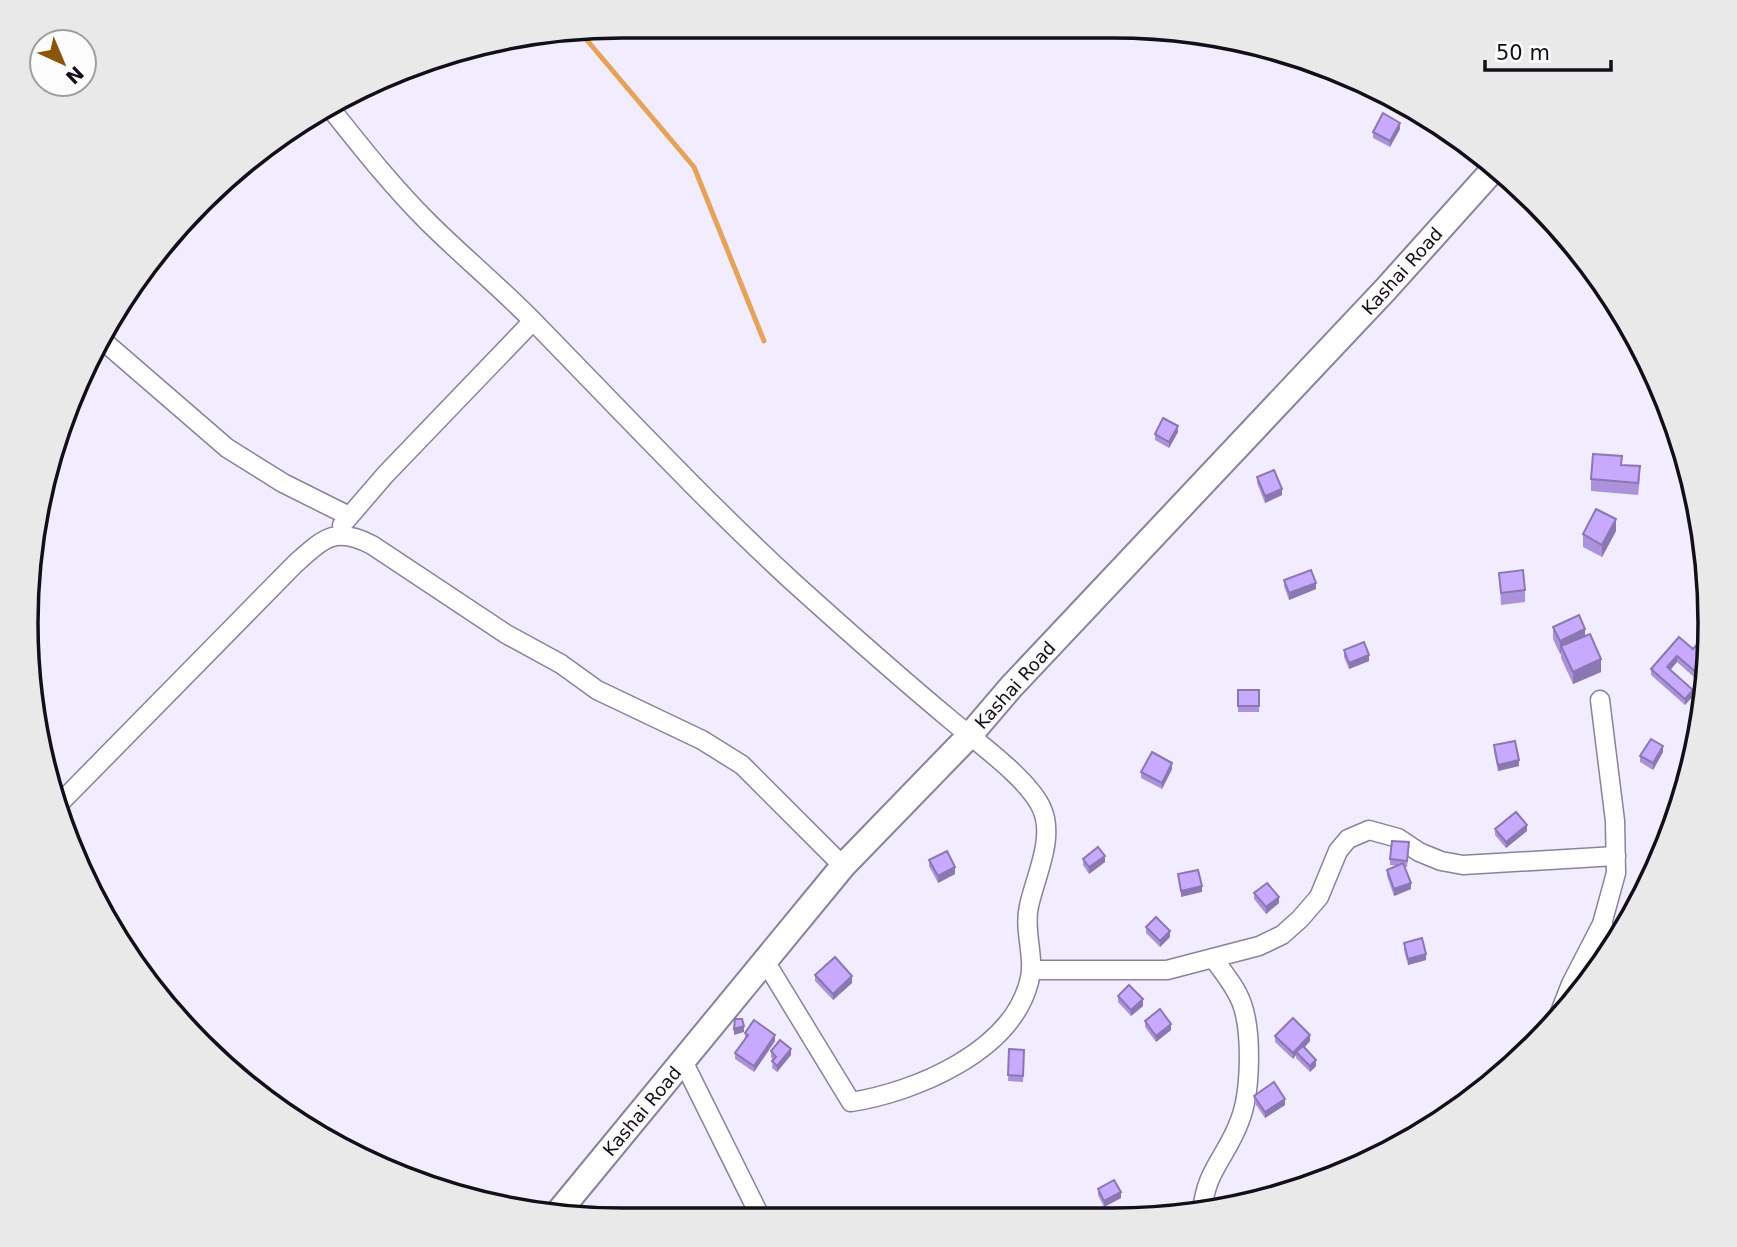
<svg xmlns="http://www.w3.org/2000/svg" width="1737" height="1247" viewBox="0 0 1737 1247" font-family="'DejaVu Sans',sans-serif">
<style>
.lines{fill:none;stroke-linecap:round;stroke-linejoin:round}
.stream{stroke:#e5a35a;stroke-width:5}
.street-casing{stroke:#8a819c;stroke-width:21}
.secondary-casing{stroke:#8a819c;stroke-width:28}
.street{stroke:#fff;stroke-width:18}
.secondary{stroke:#fff;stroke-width:24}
.wall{fill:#ab92da}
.shaded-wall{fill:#8b77b1}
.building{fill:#c7aafd;stroke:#8b77b1;stroke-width:2}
.labels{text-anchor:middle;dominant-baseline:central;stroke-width:5;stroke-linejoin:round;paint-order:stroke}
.street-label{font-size:18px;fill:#130f19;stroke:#fcfcfc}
.rim{fill:none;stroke:#130f19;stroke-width:3.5}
</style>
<rect width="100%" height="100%" fill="#f1ecfe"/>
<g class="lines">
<!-- stream -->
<polyline class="stream" points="580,32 694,167 764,341"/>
<defs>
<g id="street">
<path d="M331 109C362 148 392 186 427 221 462 256 500 287 535 323 620 410 703 499 793 582 845 629 898 676 952 721 977 742 1030 780 1042 809 1055 839 1035 877 1029 906 1023 931 1036 958 1029 982 1011 1052 915 1092 851 1102L765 961"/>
<polyline points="101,339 227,448 283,483 349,516"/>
<polyline points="342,525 385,475 533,321"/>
<path d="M59 804 295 564C324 538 335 526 372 545L506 634 561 664 597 690 702 740 742 765 843 866"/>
<polyline points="1602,924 1614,946"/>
<polyline points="1032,970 1167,970 1259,946 1282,935 1300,919 1319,897 1338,851 1348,839 1369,830 1398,838 1419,852 1441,861 1463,865 1616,856"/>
<polyline points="1555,1025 1571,984 1602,924 1616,873 1615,821 1600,700"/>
<polyline points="683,1061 761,1218"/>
<path d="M1202 1213C1205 1170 1227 1157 1240 1120 1251 1092 1252 1032 1242 1004 1236 987 1223 972 1213 958"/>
</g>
<polyline id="secondary" points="556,1215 843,866 970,735 1011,687 1386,289 1492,171"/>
</defs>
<!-- street casing -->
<use href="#street" class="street-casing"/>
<!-- secondary casing -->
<use href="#secondary" class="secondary-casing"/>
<!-- street -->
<use href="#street" class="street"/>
<!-- secondary -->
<use href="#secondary" class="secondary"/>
</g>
<!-- wall -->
<g class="wall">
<polygon points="1400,129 1390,147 1373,138 1373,132"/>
<polygon points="1178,432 1169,448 1155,440 1155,434"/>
<polygon points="1622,465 1640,478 1638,495 1591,491 1591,479"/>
<polygon points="1257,477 1282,495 1265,503 1257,483"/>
<polygon points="1616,531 1602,557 1583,547 1583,534"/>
<polygon points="1499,573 1525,590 1525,602 1501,605"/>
<polygon points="1284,580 1316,589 1289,600 1284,586"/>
<polygon points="1553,627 1585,635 1601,672 1573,684 1561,658 1561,653 1560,654 1553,639"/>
<polygon points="1708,644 1706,683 1704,686 1677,662 1670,670 1693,696 1685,705 1651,675 1651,669 1693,649"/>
<polygon points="1344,650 1369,661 1349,669 1344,657"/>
<rect x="1238" y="690" width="21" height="22"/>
<polygon points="1494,745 1519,766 1498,771 1494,752"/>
<polygon points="1663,752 1653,770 1640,762 1640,756"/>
<polygon points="1172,769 1162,789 1141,778 1141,772"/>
<polygon points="1495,829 1527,831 1506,848 1495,835"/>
<polygon points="1409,849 1407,867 1405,867 1411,889 1394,896 1387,876 1387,870 1397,866 1390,865 1390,859"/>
<polygon points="1083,859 1105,862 1089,874 1083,865"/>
<polygon points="929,860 955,874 938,883 929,866"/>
<polygon points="1254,893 1279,903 1266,914 1254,899"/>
<polygon points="1146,927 1170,937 1160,947 1146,933"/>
<polygon points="1404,943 1426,960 1408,965 1404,950"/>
<polygon points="815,975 852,983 833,1000 815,981"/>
<polygon points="1118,996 1143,1006 1131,1016 1118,1002"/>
<polygon points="1145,1021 1171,1030 1156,1042 1145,1027"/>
<polygon points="745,1033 775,1041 754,1072 735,1059 735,1053 745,1039"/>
<polygon points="1275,1036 1310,1041 1304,1048 1316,1066 1310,1072 1296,1058 1296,1055 1293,1059 1275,1042"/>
<polygon points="1009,1049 1024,1050 1023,1082 1008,1081"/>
<polygon points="771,1051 791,1055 777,1072 772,1068 773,1060 771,1057"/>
<polygon points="1254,1096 1285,1105 1265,1118 1254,1102"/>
<polygon points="1098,1189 1121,1198 1104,1207 1098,1195"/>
</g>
<!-- shaded-wall -->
<g class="shaded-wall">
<polygon points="1400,123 1400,129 1390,147 1390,141"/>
<polygon points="1178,426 1178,432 1169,448 1169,442"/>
<polygon points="1282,489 1282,495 1265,503 1265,496"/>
<polygon points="1616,519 1616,531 1602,557 1602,545"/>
<polygon points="1316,583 1316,589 1289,600 1289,593"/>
<polygon points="1585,629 1585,642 1561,646 1561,653 1560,654 1560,641"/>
<polygon points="1369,655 1369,661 1349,669 1349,663"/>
<polygon points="1677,656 1677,662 1667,674 1667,667"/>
<polygon points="1601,659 1601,672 1573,684 1573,672"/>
<polygon points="1706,676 1706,683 1704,686 1704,679"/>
<polygon points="1693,690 1693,696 1685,705 1685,699"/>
<polygon points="1663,746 1663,752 1653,770 1653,763"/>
<polygon points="1519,760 1519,766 1498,771 1498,765"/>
<polygon points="1172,763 1172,769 1162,789 1162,783"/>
<polygon points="1527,825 1527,831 1506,848 1506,842"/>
<polygon points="1105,856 1105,862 1089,874 1089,867"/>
<polygon points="955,867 955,874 938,883 938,876"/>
<polygon points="1411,883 1411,889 1394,896 1394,889"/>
<polygon points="1202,886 1202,892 1181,897 1181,891"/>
<polygon points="1279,897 1279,903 1266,914 1266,907"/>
<polygon points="1170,931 1170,937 1160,947 1160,941"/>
<polygon points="1426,954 1426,960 1408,965 1408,959"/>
<polygon points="852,976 852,983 833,1000 833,994"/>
<polygon points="1143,999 1143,1006 1131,1016 1131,1010"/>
<polygon points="1171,1024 1171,1030 1156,1042 1156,1036"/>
<polygon points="744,1026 744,1032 734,1035 734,1029"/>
<polygon points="775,1035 775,1041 754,1072 754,1066"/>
<polygon points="1310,1035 1310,1041 1298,1054 1296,1052 1296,1055 1293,1059 1293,1053"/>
<polygon points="791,1049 791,1055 777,1072 777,1066"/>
<polygon points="1316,1060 1316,1066 1310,1072 1310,1066"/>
<polygon points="1285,1099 1285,1105 1265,1118 1265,1112"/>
<polygon points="1121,1192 1121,1198 1104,1207 1104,1201"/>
</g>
<!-- building -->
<g class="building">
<polygon points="1383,113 1400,123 1390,141 1373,132"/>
<polygon points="1163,418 1178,426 1169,442 1155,434"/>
<polygon points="1593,454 1622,456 1621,465 1640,466 1638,483 1591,479"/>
<polygon points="1274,470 1282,489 1265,496 1257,477"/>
<polygon points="1596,509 1616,519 1602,545 1583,534"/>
<polygon points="1311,570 1316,583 1289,593 1284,580"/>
<polygon points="1523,570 1525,590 1501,593 1499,573"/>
<polygon points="1579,615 1585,629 1560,641 1553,627"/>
<polygon points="1590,634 1601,659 1573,672 1561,646"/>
<polygon points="1679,637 1693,649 1702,639 1708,644 1706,676 1704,679 1677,656 1667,667 1693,690 1685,699 1651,669"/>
<polygon points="1364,642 1369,655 1349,663 1344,650"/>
<rect x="1238" y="690" width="21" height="16"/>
<polygon points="1651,739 1663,746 1653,763 1640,756"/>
<polygon points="1515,741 1519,760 1498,765 1494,745"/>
<polygon points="1152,752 1172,763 1162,783 1141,772"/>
<polygon points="1516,812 1527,825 1506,842 1495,829"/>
<polygon points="1392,841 1409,842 1407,861 1390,859"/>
<polygon points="1098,847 1105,856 1089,867 1083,859"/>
<polygon points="947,851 955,867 938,876 929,860"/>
<polygon points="1403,863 1411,883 1394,889 1387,870"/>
<polygon points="1198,870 1202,886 1181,891 1178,874"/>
<polygon points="1267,883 1279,897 1266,907 1254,893"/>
<polygon points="1156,917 1170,931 1160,941 1146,927"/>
<polygon points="1422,938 1426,954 1408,959 1404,943"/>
<polygon points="835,957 852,976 833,994 815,975"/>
<polygon points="1129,985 1143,999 1131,1010 1118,996"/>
<polygon points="1160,1009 1171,1024 1156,1036 1145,1021"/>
<polygon points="1293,1018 1310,1035 1293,1053 1275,1036"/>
<polygon points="735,1019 742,1019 744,1026 734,1029"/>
<polygon points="754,1020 775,1035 754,1066 735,1053 748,1035 745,1033"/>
<polygon points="780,1040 791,1049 777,1066 772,1061 776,1057 771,1051"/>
<polygon points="1303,1046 1316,1060 1310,1066 1296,1052"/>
<polygon points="1009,1049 1024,1050 1023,1076 1008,1075"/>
<polygon points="1274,1082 1285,1099 1265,1112 1254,1096"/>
<polygon points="1396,1136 1401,1141 1385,1151 1383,1149"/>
<polygon points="1114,1180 1121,1192 1104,1201 1098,1189"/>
</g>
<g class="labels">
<!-- street labels -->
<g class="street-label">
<text transform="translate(1402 271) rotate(-48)">Kashai Road</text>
<text transform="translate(1015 685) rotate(-48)">Kashai Road</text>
<text transform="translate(642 1111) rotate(-50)">Kashai Road</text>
</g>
</g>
<!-- crop -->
<path d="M0 0H1737V1247H0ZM623 38H1113A585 585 0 0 1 1698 623V623A585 585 0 0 1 1113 1208H623A585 585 0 0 1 38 623V623A585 585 0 0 1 623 38Z" fill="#e9e9ea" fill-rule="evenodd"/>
<path class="rim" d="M623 38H1113A585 585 0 0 1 1698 623V623A585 585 0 0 1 1113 1208H623A585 585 0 0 1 38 623V623A585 585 0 0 1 623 38Z"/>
<!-- north arrow -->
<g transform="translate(63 63) rotate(136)"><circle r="33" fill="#fcfcfc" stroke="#9f9da1" stroke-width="2"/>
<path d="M0-5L12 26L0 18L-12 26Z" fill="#8b5507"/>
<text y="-10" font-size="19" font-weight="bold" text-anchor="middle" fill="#130f19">N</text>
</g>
<!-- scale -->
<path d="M1485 60v10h126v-10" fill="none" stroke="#130f19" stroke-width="3.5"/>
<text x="1496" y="60" font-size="21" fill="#130f19" stroke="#fcfcfc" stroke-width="5" paint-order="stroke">50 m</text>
</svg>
